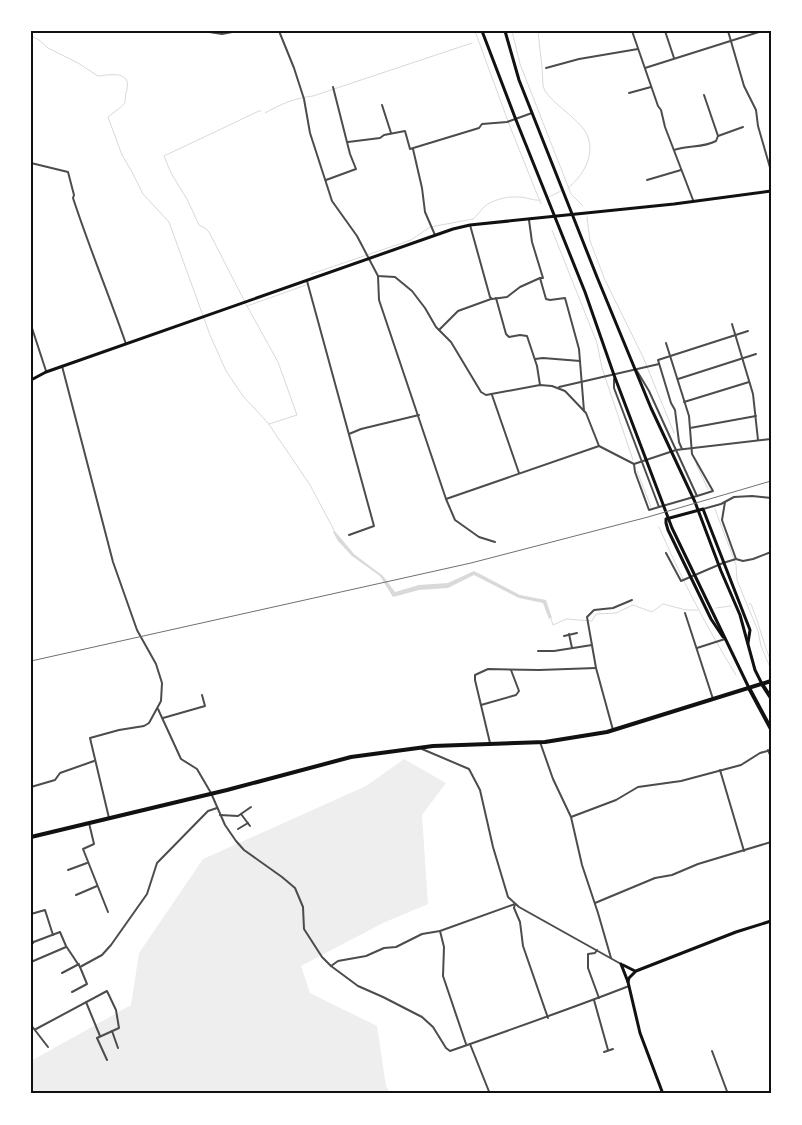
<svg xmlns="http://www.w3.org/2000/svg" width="802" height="1125" viewBox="0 0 802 1125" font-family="Cabin,sans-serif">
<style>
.green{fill:#eee}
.water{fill:#d9d9d9}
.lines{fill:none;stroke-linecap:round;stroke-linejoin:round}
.stream{stroke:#d9d9d9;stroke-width:1}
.minor{stroke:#4c4c4c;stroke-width:2}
.secondary{stroke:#111;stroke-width:3}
.primary{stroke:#111;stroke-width:3}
.trunk{stroke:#111;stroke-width:4}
.rail{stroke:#707070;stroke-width:1}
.neatline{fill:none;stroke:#111;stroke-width:2}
</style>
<rect width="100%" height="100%" fill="#fff"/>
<!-- green -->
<polygon class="green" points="404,759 446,783 422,815 428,904 383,923 301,966 310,993 377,1026 386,1086 391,1094 31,1094 31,1061 131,1005 139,953 203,859 366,786"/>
<!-- water -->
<polygon class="water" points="334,530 354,554 383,576 395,592 419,585 448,583 474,571 520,595 546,600 552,618 549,619 543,603 519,598 474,575 448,588 419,590 393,597 380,576 352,556 338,541 333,532"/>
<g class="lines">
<!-- stream -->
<g class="stream">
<polyline points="475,31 509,124 541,204"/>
<polyline points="512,31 520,64 571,194 583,206"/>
<path d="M538 31 542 67 543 86 545 91C555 105 571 114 582 127 599 147 586 174 568 188"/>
<path d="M31 36 39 40 48 48 78 63 98 76C114 74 133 71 126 93 125 97 126 101 124 104 119 109 113 113 108 117L122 155 132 172 143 194 169 222 210 335 226 371 243 396 268 423 310 485 334 530"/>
<polyline points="261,111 259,111 164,156 171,173 187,199 199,225 205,228 209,232 247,306 278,362 297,415 269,424"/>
<path d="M265 113C281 104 295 98 313 96L472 43"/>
<polyline points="549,197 561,191"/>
<polyline points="587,217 590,241 605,280 643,357 674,433"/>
<polyline points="552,230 597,343 602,368 633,460"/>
<path d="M311 274 411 240 430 227 473 219C478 215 480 211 484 207 492 200 507 196 518 197 526 197 533 201 541 200"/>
<polyline points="247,306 306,285"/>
<polyline points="696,464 708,489"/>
<polyline points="637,471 651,507"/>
<polyline points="715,509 736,565 737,580 758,631 761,646 769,665 771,665"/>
<path d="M659 527C681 578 707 628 736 675"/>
<path d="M749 604H751C759 623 763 643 771 662"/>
<polyline points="716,608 731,606"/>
<polyline points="551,619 553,625 566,619 592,621 596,614 616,613 633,605 652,612 663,604 686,610 698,610"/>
</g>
<!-- minor -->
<g class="minor">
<polyline points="203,31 222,34 237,31"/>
<polyline points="279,31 294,68 304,99 310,133 332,201 357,236 378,276 395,277 412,291 425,308 436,327 451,342 481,392 486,395 540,385 552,386 565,391 586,413 599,446 634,464 676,450 771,439"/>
<polyline points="632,31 658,106 661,110 665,127 693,200"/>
<polyline points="665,31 674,58"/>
<polyline points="728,31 744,86 756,110 758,126 771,171"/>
<polyline points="546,68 579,59 638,49"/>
<polyline points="645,68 762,31"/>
<polyline points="629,93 651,87"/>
<polyline points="382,105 391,133"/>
<polyline points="718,136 743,127"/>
<polyline points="348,142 380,138 384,135 405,131 410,149 479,128 482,124 507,122 532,113"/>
<polyline points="413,149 422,188 425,212 435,235"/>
<path d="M674 150C688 145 703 148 716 141L718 136 704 95"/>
<path d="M31 163 68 172 74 195 73 198C89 247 109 295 126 344"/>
<polyline points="326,180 356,169 350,154 333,87"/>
<polyline points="647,180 681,170"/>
<polyline points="529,220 532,242 543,278 540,278"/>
<polyline points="470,225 490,297 492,299 507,297 520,287 540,278 546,299 550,300 565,298 579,349 584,411"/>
<polyline points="378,276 379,300 446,499 599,446"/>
<polyline points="307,281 374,526 349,535"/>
<polyline points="496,298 506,334 509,337 520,335 527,336 537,366 540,385"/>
<polyline points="732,324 753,394 758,440"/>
<polyline points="31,325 46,371"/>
<polyline points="439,330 458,311 491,299"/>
<polyline points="666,343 689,416 692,454 713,491 697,496"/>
<polyline points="535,359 543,358 580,361"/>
<polyline points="62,366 113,562 137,630 156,664 162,683 161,701 149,723 144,726 119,730 90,738 109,818"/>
<polyline points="614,379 614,388 659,507 697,496 649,391 637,371"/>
<polyline points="678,379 756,354"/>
<polyline points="559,387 659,364"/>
<polyline points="492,395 519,473"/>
<polyline points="684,402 749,382"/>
<polyline points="690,428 756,416"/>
<polyline points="349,434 361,429 419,415"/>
<polyline points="682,449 679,442 675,410 671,403 658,360 748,331"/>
<polyline points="634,464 635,472 649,510 659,507"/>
<polyline points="446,499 455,520 479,537 495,542"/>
<polyline points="725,502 722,520 736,559"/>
<polyline points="703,509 721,504 734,497 752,496 771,498"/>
<polyline points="666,553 681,581 723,563 736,559 743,561 753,559 771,552"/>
<polyline points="685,613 713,699"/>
<polyline points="569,634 572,648"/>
<polyline points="564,636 577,633"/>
<polyline points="697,648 725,639"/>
<polyline points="538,651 554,651 592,645"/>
<polyline points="481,705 516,695 519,691 511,670"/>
<path d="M158 709 181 759 197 769 211 793 225 825 236 841 244 850 282 877 295 888 303 907 304 929 322 957 331 966 358 986 383 997 422 1017 433 1027 446 1048 450 1051C510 1030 570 1009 629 986"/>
<polyline points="163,718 205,706 202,695"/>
<polyline points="613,730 596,668 587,617 594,610 613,608 632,600"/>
<polyline points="540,742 553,779 571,817 582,865 598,913 611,958"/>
<polyline points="490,743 475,680 475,675 488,669 539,670 596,668"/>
<polyline points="422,749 469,769 480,790 493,847 508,897 519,907 621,964"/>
<polyline points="768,750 771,757"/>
<polyline points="720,770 744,851"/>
<polyline points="31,787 55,780 60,773 94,761"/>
<polyline points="241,814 250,826"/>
<polyline points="220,815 238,816 251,807"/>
<polyline points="571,817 616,800 638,787 681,781 741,765 760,753 771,750"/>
<polyline points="89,823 94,844 83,849 108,912"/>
<polyline points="238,829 248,823"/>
<polyline points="68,870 87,863"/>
<polyline points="76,895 97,886"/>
<polyline points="595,903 655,878 672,875 698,864 771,842"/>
<polyline points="515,904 514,908 520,922 523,946 548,1018"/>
<polyline points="31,914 45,910 53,935"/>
<polyline points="440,931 444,947 443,976 466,1044"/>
<polyline points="31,937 33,943"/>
<polyline points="31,943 60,932 66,946 80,967 87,984 72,992"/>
<polyline points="597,950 595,953 588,954 588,968 599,998"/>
<polyline points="31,962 66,947"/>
<polyline points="331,966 338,961 366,956 384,948 396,947 422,934 440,931 515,904"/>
<polyline points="80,967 102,955 111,945 147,894 157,863 208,811 217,808"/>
<polyline points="62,973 79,964"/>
<polyline points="594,1000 608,1050"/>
<polyline points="86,1002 100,1036"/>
<polyline points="31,1025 48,1047"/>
<polyline points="36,1029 107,991 116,1010 119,1028 97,1038 107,1060"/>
<polyline points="112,1031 118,1048"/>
<polyline points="470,1044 490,1094"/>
<polyline points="712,1051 728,1094"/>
<polyline points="604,1052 613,1049"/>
</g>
<!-- secondary -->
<g class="secondary">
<polyline points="31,380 46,372 453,229 470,225 674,204 771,191"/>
<polyline points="621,964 628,982"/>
<polyline points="623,965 635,971"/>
<polyline points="663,1094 640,1033 628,982 629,978 636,971 736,932 771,921"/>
</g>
<!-- primary -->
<g class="primary">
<polyline points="482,31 516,120 585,292 614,375 672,528 749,688"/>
<polyline points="505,31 519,80 597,277 651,408 695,502 721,571 740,615 755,670 762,684"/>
<polyline points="723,637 711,619 668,530 666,523 666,519 703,509 750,630 748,643"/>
</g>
<!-- trunk -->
<g class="trunk">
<polyline points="762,684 771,698"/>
<polyline points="749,688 771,729"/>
<polyline points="31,837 227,790 351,757 433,746 545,742 607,732 771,681"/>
</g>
<!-- rail -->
<polyline class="rail" points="31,661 471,563 648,517 771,481"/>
</g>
<!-- border -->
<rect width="802" height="1125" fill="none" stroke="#ffffff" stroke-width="65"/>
<rect x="32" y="32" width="738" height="1060" class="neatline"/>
</svg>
